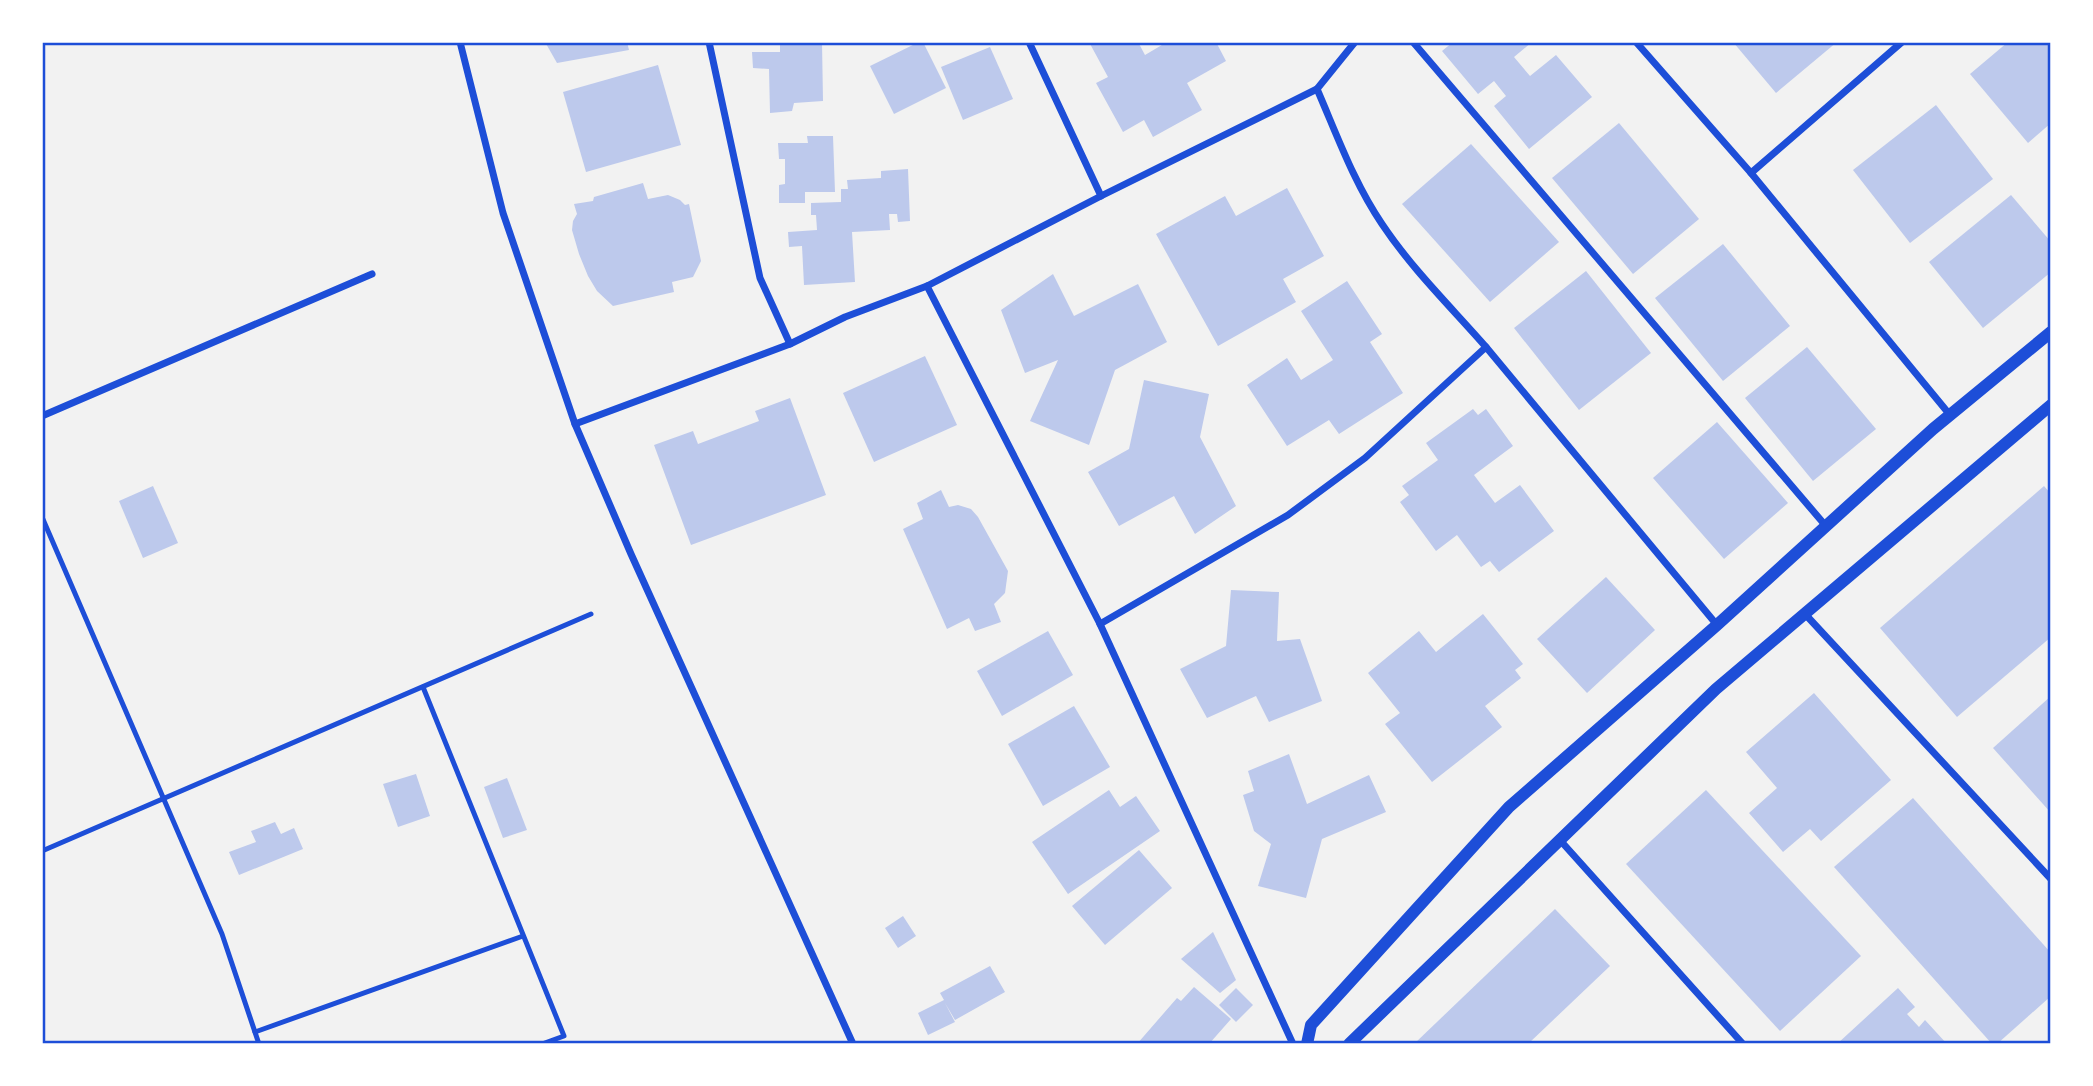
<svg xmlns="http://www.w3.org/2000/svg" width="2093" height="1086" viewBox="0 0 2093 1086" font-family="'Nunito Sans',sans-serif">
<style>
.building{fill:#bdc9ec}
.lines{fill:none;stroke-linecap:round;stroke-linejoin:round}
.service{stroke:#1d4ed8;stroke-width:5}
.minor{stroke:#1d4ed8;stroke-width:7}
.tertiary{stroke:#1d4ed8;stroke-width:12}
.neatline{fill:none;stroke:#1d4ed8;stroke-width:2.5}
</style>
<rect width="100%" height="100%" fill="#f2f2f2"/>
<!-- building -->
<g class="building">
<polygon points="545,42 627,42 629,50 557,63"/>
<polygon points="780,42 822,42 823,101 794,103 792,111 770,113 769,69 753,68 752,52 780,52"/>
<polygon points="919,42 923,42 946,88 894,114 870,66"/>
<polygon points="1089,42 1138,42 1145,55 1167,42 1216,42 1226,61 1187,83 1202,110 1153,137 1144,120 1123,132 1096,83 1108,77"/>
<polygon points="1453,42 1532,42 1514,57 1530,76 1556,55 1592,97 1529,149 1494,106 1506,96 1494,81 1478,94 1442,51"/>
<polygon points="1733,42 1837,42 1776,93"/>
<polygon points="2008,42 2051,42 2051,123 2028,143 1970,74"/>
<polygon points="990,47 1013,99 963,120 941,67"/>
<polygon points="658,65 681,145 586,172 563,92"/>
<polygon points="1936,105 1993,179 1910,243 1853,170"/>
<polygon points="1619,123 1699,219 1633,274 1552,178"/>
<polygon points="807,136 833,136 835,192 805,192 805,203 779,203 779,185 785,184 785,159 779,159 778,143 808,143"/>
<polygon points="1471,144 1559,242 1490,302 1402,204"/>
<polygon points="908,169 910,221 898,222 897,214 889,214 890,230 852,232 855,282 804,285 802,246 789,247 788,232 817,230 816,215 811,215 811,203 841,202 841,189 848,189 847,180 881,178 881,171"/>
<polygon points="643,183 648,199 668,195 680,200 685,205 689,204 701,261 693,277 672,282 674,292 613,306 597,291 588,276 579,254 572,230 573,221 577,214 574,204 593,201 594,197"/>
<polygon points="1287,188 1324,256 1283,279 1296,302 1218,346 1156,234 1225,196 1236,216"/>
<polygon points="2011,195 2051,242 2051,272 1983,328 1929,262"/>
<polygon points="1723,244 1790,326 1723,381 1655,298"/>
<polygon points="1586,271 1651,353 1579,410 1514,328"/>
<polygon points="1053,274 1074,316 1138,284 1167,342 1115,370 1089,445 1030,421 1058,360 1025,373 1001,310"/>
<polygon points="1347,281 1382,334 1370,342 1403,393 1339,434 1329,420 1287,446 1247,385 1287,358 1301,380 1333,360 1301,311"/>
<polygon points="1807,347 1876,429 1813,481 1745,398"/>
<polygon points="925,356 957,425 874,462 843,393"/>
<polygon points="1144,380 1209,394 1200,437 1236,506 1195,534 1174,496 1119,526 1088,472 1129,449"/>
<polygon points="790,398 826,495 691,545 654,445 693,431 698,444 759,421 755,411"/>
<polygon points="1473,409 1478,415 1486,409 1513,446 1474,475 1495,503 1520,485 1554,531 1499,572 1490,561 1481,567 1457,535 1436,551 1400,502 1409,495 1402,486 1438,460 1426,443"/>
<polygon points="1717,422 1788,503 1724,559 1653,478"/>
<polygon points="153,486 178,543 143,558 119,501"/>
<polygon points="2044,486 2051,494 2051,637 1957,717 1880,628"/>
<polygon points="941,490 949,507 958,505 971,509 978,517 1008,571 1005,593 994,604 1001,622 975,631 969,618 947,629 903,529 923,519 917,503"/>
<polygon points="1606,577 1655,630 1587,693 1537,639"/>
<polygon points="1231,590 1279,592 1277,641 1300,639 1322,701 1269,722 1256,696 1207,718 1180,669 1226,646"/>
<polygon points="1483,614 1523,664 1515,670 1521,678 1485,706 1502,727 1432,782 1385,724 1400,713 1368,673 1419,631 1436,652"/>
<polygon points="1048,631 1073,675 1002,716 977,671"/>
<polygon points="1814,693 1891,780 1821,841 1810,829 1783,852 1749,813 1777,788 1746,752"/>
<polygon points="2051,696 2051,813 1993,748"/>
<polygon points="1074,706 1110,767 1043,806 1008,744"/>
<polygon points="1289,754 1307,804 1369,775 1386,812 1322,839 1306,898 1258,886 1271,844 1254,831 1243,795 1254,791 1248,771"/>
<polygon points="416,774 430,816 398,827 383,784"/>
<polygon points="507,778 527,830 503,838 484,787"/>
<polygon points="1109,790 1120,807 1136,796 1160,831 1068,894 1032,842"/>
<polygon points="1706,790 1861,956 1780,1031 1626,864"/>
<polygon points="1913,798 2051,953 2051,996 1997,1044 1992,1044 1834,867"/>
<polygon points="275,822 281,834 294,828 303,849 239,875 229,852 256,842 251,831"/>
<polygon points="1139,850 1172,888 1105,945 1072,906"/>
<polygon points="1555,909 1610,966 1528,1044 1414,1044"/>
<polygon points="903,916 916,936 898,948 885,928"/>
<polygon points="1213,932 1236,980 1220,993 1181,959"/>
<polygon points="990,966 1005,992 955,1020 945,1003 955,1022 928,1035 918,1013 944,1000 940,993"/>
<polygon points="1194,987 1231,1019 1209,1044 1137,1044 1177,998 1181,1001"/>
<polygon points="1236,988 1253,1005 1236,1022 1219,1005"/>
<polygon points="1898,988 1915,1007 1907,1014 1919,1027 1925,1020 1947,1044 1837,1044"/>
</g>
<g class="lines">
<!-- service -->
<g class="service">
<polyline points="42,517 222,934 259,1044"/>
<polyline points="423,687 564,1036 542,1044"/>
<polyline points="42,851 591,614"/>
<polyline points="255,1032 523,936"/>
</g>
<!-- minor -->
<g class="minor">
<polyline points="460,42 503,213 575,424 631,554 853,1044"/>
<polyline points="709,42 760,278 790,344 845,317 927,286 1101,196 1317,89 1355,42"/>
<polyline points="1029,42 1101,196"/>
<polyline points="1413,42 1825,525"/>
<polyline points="1636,42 1751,173 1950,415"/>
<path d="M1317 89C1337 135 1354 183 1382 224 1412 269 1451 307 1486 347"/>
<polyline points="1751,173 1902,42"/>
<polyline points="927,286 1100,624 1293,1044"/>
<polyline points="42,416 372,274"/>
<polyline points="575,424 790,344"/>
<polyline points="1805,614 2051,879"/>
<polyline points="1100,624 1288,515 1365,458 1486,347 1717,625"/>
<polyline points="1559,839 1743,1044"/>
</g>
<!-- tertiary -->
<g class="tertiary">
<polyline points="1307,1044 1311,1025 1509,807 1717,625 1933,429 2051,332"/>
<polyline points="1349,1044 1716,689 2051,405"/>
</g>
</g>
<!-- border -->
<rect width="2093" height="1086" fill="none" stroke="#ffffff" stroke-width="88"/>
<rect x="44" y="44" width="2005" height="998" class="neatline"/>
</svg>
